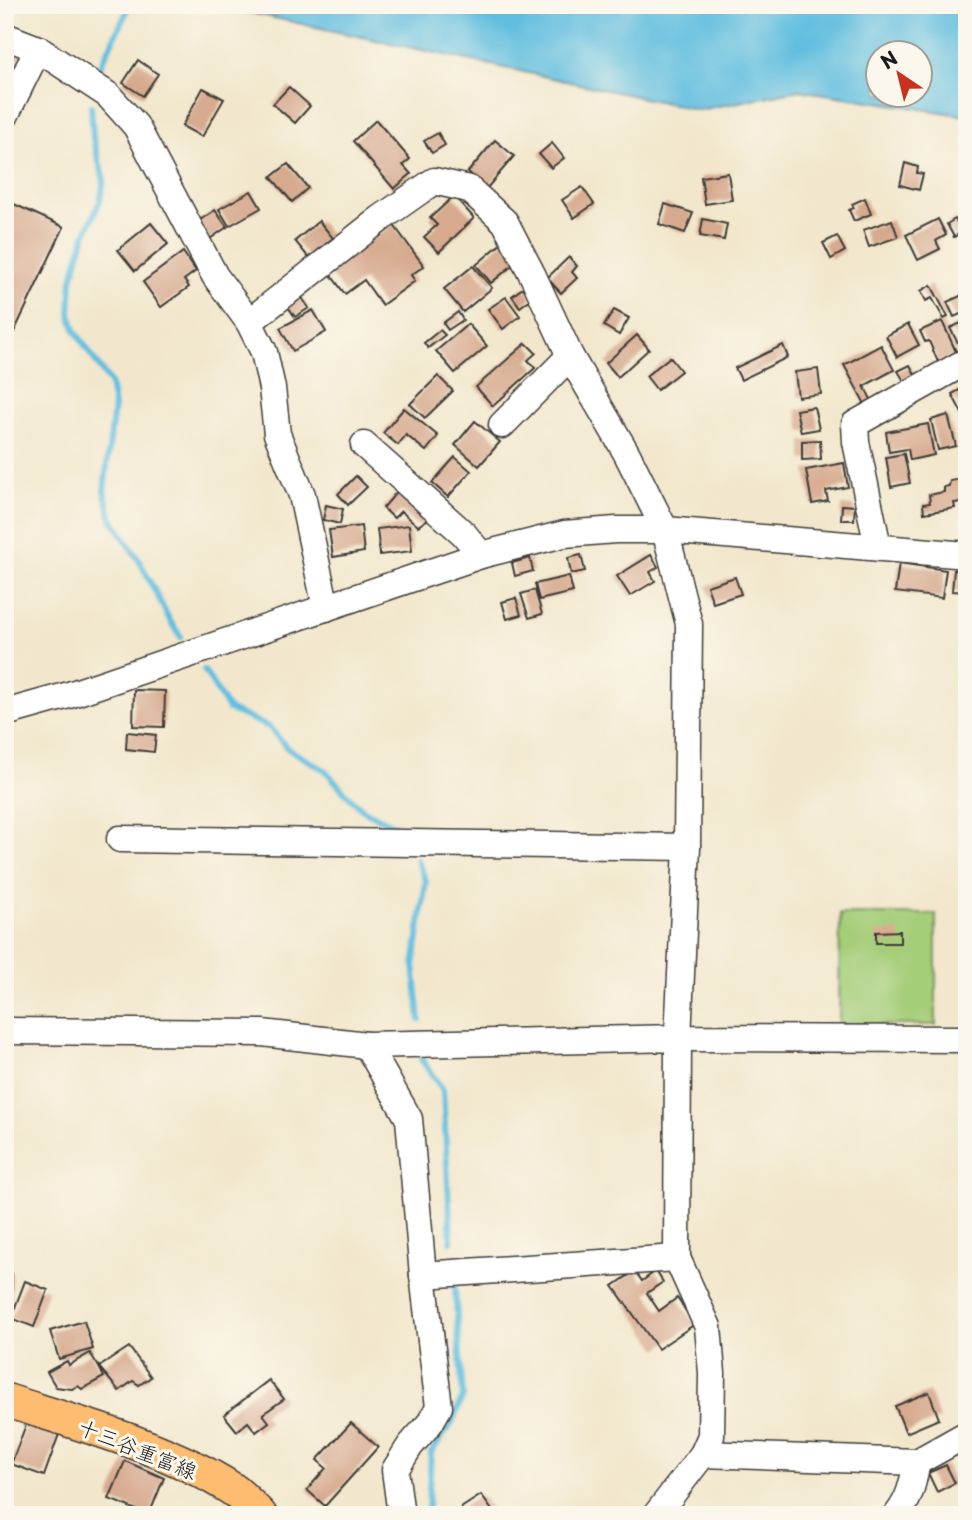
<svg xmlns="http://www.w3.org/2000/svg" width="972" height="1520" viewBox="0 0 972 1520" font-family="'Playpen Sans','Klee One',sans-serif">
<style>
.green{fill:#a5ce79;stroke:#60754a;stroke-width:2}
.water{fill:#61bedf;stroke:#3e6d7e;stroke-width:2;fill-rule:evenodd}
.lines{fill:none;stroke-linecap:round;stroke-linejoin:round}
.stream{stroke:#61bedf;stroke-width:6}
.building{fill:#d7aa8f}
.minor-casing{stroke:#3c3a36;stroke-width:29}
.major-casing{stroke:#3c3a36;stroke-width:36}
.minor{stroke:#fff;stroke-width:26}
.major{stroke:#fdbc70;stroke-width:33}
.labels{text-anchor:middle;dominant-baseline:central;stroke-width:6;stroke-linejoin:round;paint-order:stroke}
.street-label{font-size:21px;fill:#1c1c1c;stroke:#fbf7ec}
</style>
<rect width="100%" height="100%" fill="#fbf7ec"/>
<filter id="ink" filterUnits="userSpaceOnUse"><feTurbulence type="fractalNoise" baseFrequency=".0143" numOctaves="2"/><feDisplacementMap in="SourceGraphic" scale="14" xChannelSelector="R" yChannelSelector="G"/><feConvolveMatrix kernelMatrix="1 2 1 2 8 2 1 2 1" color-interpolation-filters="sRGB"/></filter>
<filter id="wash" filterUnits="userSpaceOnUse"><feTurbulence type="fractalNoise" baseFrequency=".00686" numOctaves="4" result="noise"/><feDisplacementMap in="SourceGraphic" scale="28" xChannelSelector="R" yChannelSelector="G"/><feGaussianBlur stdDeviation="1.57" result="paint"/><feColorMatrix in="noise" values="0 0 0 0 0 0 0 0 0 0 0 0 0 0 0 0 0 1.4 0 .05"/><feComposite in="paint" operator="in"/></filter>
<g filter="url(#wash)">
<rect width="100%" height="100%" fill="#f2e7cc"/>
<!-- green -->
<polygon class="green" points="840,914 936,914 936,1025 839,1025"/>
<!-- water -->
<path class="water" d="M214 5H967V116L799 90 699 110ZM878 52H920V94H878Z"/>
<g class="lines">
<!-- stream -->
<g class="stream">
<polyline points="99,69 130,5"/>
<polyline points="91,106 93,138 104,180 100,201 85,235 72,279 70,314 76,332 110,383 114,406 104,491 112,519 140,562 170,621 181,637"/>
<polyline points="204,670 228,709 269,727 288,749 325,770 352,800 365,811 404,830 405,832"/>
<polyline points="417,860 426,881 414,965 420,1020"/>
<polyline points="421,1059 443,1090 451,1241"/>
<polyline points="427,1515 428,1508 431,1453 451,1424 463,1396 454,1278"/>
</g>
</g>
<g id="blocks">
<!-- building -->
<g class="building">
<polygon points="5,42 23,47 18,67 5,63"/>
<polygon points="138,60 158,74 143,96 123,83"/>
<polygon points="289,87 310,106 295,123 273,104"/>
<polygon points="203,88 224,99 202,137 182,126"/>
<polygon points="376,120 410,159 403,165 411,174 394,189 353,141"/>
<polygon points="438,133 445,145 432,153 424,141"/>
<polygon points="495,140 514,156 487,188 468,172"/>
<polygon points="552,143 564,158 551,168 539,154"/>
<polygon points="905,163 918,167 917,173 923,174 919,190 900,185"/>
<polygon points="288,164 308,188 292,202 271,177"/>
<polygon points="728,173 732,200 705,204 701,177"/>
<polygon points="582,187 594,204 574,218 562,200"/>
<polygon points="251,191 261,208 229,226 219,209"/>
<polygon points="454,196 474,218 439,252 424,237 437,225 430,218"/>
<polygon points="865,198 871,214 854,221 849,210 854,208 852,204"/>
<polygon points="5,200 64,227 5,351"/>
<polygon points="665,204 693,213 685,233 659,224"/>
<polygon points="215,210 227,227 210,239 197,222"/>
<polygon points="703,219 727,224 724,240 700,236"/>
<polygon points="938,219 946,235 936,241 940,249 918,260 906,235"/>
<polygon points="955,219 963,231 954,237 947,224"/>
<polygon points="892,220 898,237 869,247 863,230"/>
<polygon points="319,221 333,238 309,258 295,241"/>
<polygon points="151,223 168,244 135,271 118,250"/>
<polygon points="393,224 424,266 411,275 415,281 382,305 364,280 345,294 328,271"/>
<polygon points="837,236 845,251 831,259 823,243"/>
<polygon points="504,241 520,259 491,283 476,265"/>
<polygon points="183,252 196,271 184,280 189,287 161,307 143,282"/>
<polygon points="569,257 577,266 572,272 577,278 561,293 547,278"/>
<polygon points="473,266 492,288 463,312 444,289"/>
<polygon points="931,285 948,317 944,319 932,298 926,301 921,291"/>
<polygon points="524,287 532,298 520,307 512,296"/>
<polygon points="967,293 967,311 954,317 947,302"/>
<polygon points="300,295 309,308 295,317 286,304"/>
<polygon points="506,297 520,316 503,329 488,309"/>
<polygon points="313,310 326,332 293,351 280,328"/>
<polygon points="614,310 629,318 619,335 604,326"/>
<polygon points="458,312 463,320 448,330 443,323"/>
<polygon points="942,321 957,354 938,362 929,341 925,342 920,331"/>
<polygon points="961,323 967,334 967,344 960,347 950,328"/>
<polygon points="468,324 487,346 455,373 436,351"/>
<polygon points="908,324 919,345 897,357 886,336"/>
<polygon points="440,330 445,335 428,348 424,343"/>
<polygon points="637,335 649,349 618,377 606,363"/>
<polygon points="526,343 536,353 528,360 535,368 493,406 476,387"/>
<polygon points="783,345 788,357 741,380 735,368"/>
<polygon points="881,345 894,370 864,386 873,403 866,406 844,365"/>
<polygon points="670,357 681,371 657,390 646,376"/>
<polygon points="910,365 918,380 907,386 898,371"/>
<polygon points="818,369 821,394 798,397 795,372"/>
<polygon points="438,376 453,391 425,418 410,404"/>
<polygon points="963,388 967,396 967,423 952,394"/>
<polygon points="814,407 819,429 801,432 796,410"/>
<polygon points="404,408 438,436 426,451 406,435 398,445 383,433"/>
<polygon points="948,415 956,446 938,450 931,420"/>
<polygon points="475,421 500,442 479,466 455,445"/>
<polygon points="928,424 934,455 910,460 908,449 889,452 886,432"/>
<polygon points="820,440 821,459 802,460 802,441"/>
<polygon points="904,454 910,483 891,487 886,457"/>
<polygon points="455,457 471,471 448,497 432,483"/>
<polygon points="844,463 848,487 826,491 828,501 812,504 806,470"/>
<polygon points="356,476 367,487 348,505 338,494"/>
<polygon points="967,478 967,501 954,503 955,508 924,513 923,504 930,503 929,495 944,492 944,487 949,486 950,481"/>
<polygon points="401,487 434,515 418,526 401,511 394,518 383,508"/>
<polygon points="326,505 343,509 340,524 323,520"/>
<polygon points="842,505 855,506 854,520 841,520"/>
<polygon points="409,525 412,551 380,555 377,529"/>
<polygon points="361,526 364,552 333,557 329,530"/>
<polygon points="581,555 585,571 571,574 568,558"/>
<polygon points="651,555 658,567 650,572 655,581 630,596 617,576"/>
<polygon points="530,558 533,571 515,576 512,563"/>
<polygon points="899,563 946,570 942,598 895,592"/>
<polygon points="954,570 967,571 967,592 952,591"/>
<polygon points="569,576 573,592 539,600 535,584"/>
<polygon points="735,577 741,594 713,603 707,586"/>
<polygon points="535,590 542,614 529,618 521,594"/>
<polygon points="516,598 521,615 507,619 502,602"/>
<polygon points="134,690 165,691 164,727 133,726"/>
<polygon points="127,732 156,735 154,752 126,749"/>
<polygon points="900,931 900,943 876,943 876,932"/>
<polygon points="635,1271 642,1281 656,1271 663,1282 647,1293 659,1311 677,1298 695,1324 658,1349 613,1286"/>
<polygon points="5,1273 12,1273 11,1312 5,1312"/>
<polygon points="25,1281 48,1290 34,1327 11,1318"/>
<polygon points="84,1321 93,1349 59,1359 50,1331"/>
<polygon points="129,1347 151,1377 139,1385 133,1381 119,1391 99,1367"/>
<polygon points="90,1353 99,1367 104,1377 82,1389 78,1386 72,1389 56,1387 47,1372 67,1361 69,1365"/>
<polygon points="269,1380 284,1399 263,1414 269,1422 256,1432 248,1422 237,1431 224,1415"/>
<polygon points="929,1392 939,1419 906,1433 895,1406"/>
<polygon points="27,1422 59,1434 44,1476 11,1464"/>
<polygon points="351,1423 378,1447 325,1506 307,1490 326,1468 317,1460"/>
<polygon points="125,1461 164,1478 149,1515 109,1499"/>
<polygon points="946,1465 955,1483 937,1492 928,1473"/>
<polygon points="481,1495 494,1513 465,1515 461,1508"/>
</g>
</g>
</g>
<g filter="url(#ink)">
<use href="#blocks" fill-opacity="0" stroke="#3c3a36" stroke-width="2"/>
<g class="lines">
<defs>
<g id="minor">
<polyline points="5,36 38,49 108,95 136,126 215,276 249,322 380,219 434,181 469,189 505,222 533,276 570,356 627,454 665,530 689,624 687,847 678,1038 967,1039"/>
<polyline points="5,116 38,49"/>
<polyline points="249,322 264,352 272,388 277,434 302,495 326,608"/>
<polyline points="502,425 570,356"/>
<polyline points="364,445 464,534 481,555"/>
<polyline points="878,547 856,442 855,424 967,361"/>
<polyline points="5,713 69,695 481,555 564,534 616,530 665,530 967,555"/>
<polyline points="120,839 687,847"/>
<polyline points="5,1031 262,1033 367,1045 678,1038 677,1258 708,1327 712,1373 711,1436 703,1454 656,1515"/>
<polyline points="367,1045 409,1119 423,1275 439,1407 430,1423 410,1446 395,1470 401,1515"/>
<polyline points="423,1275 677,1258"/>
<polyline points="703,1454 917,1462 967,1434"/>
<path d="M897 1515C910 1499 913 1482 917 1462"/>
</g>
<path id="major" d="M5 1400C79 1424 167 1447 232 1489 242 1496 251 1506 260 1515"/>
</defs>
<!-- minor casing -->
<use href="#minor" class="minor-casing"/>
<!-- major casing -->
<use href="#major" class="major-casing"/>
<!-- minor -->
<use href="#minor" class="minor"/>
<!-- major -->
<use href="#major" class="major"/>
</g>
</g>
<g class="labels">
<!-- street labels -->
<g class="street-label">
<text transform="translate(138 1448) rotate(22)">十三谷重富線</text>
</g>
</g>
<!-- margin -->
<rect width="972" height="1520" fill="none" stroke="#fbf7ec" stroke-width="28"/>
<!-- north arrow -->
<g transform="translate(899 74) rotate(325)"><circle r="33" fill="#fbf7ec" stroke="#a29f99" stroke-width="2"/>
<path d="M0-5L12 26L0 18L-12 26Z" fill="#c8321e"/>
<text y="-10" font-size="19" font-weight="bold" text-anchor="middle" fill="#1c1c1c">N</text>
</g>
</svg>
